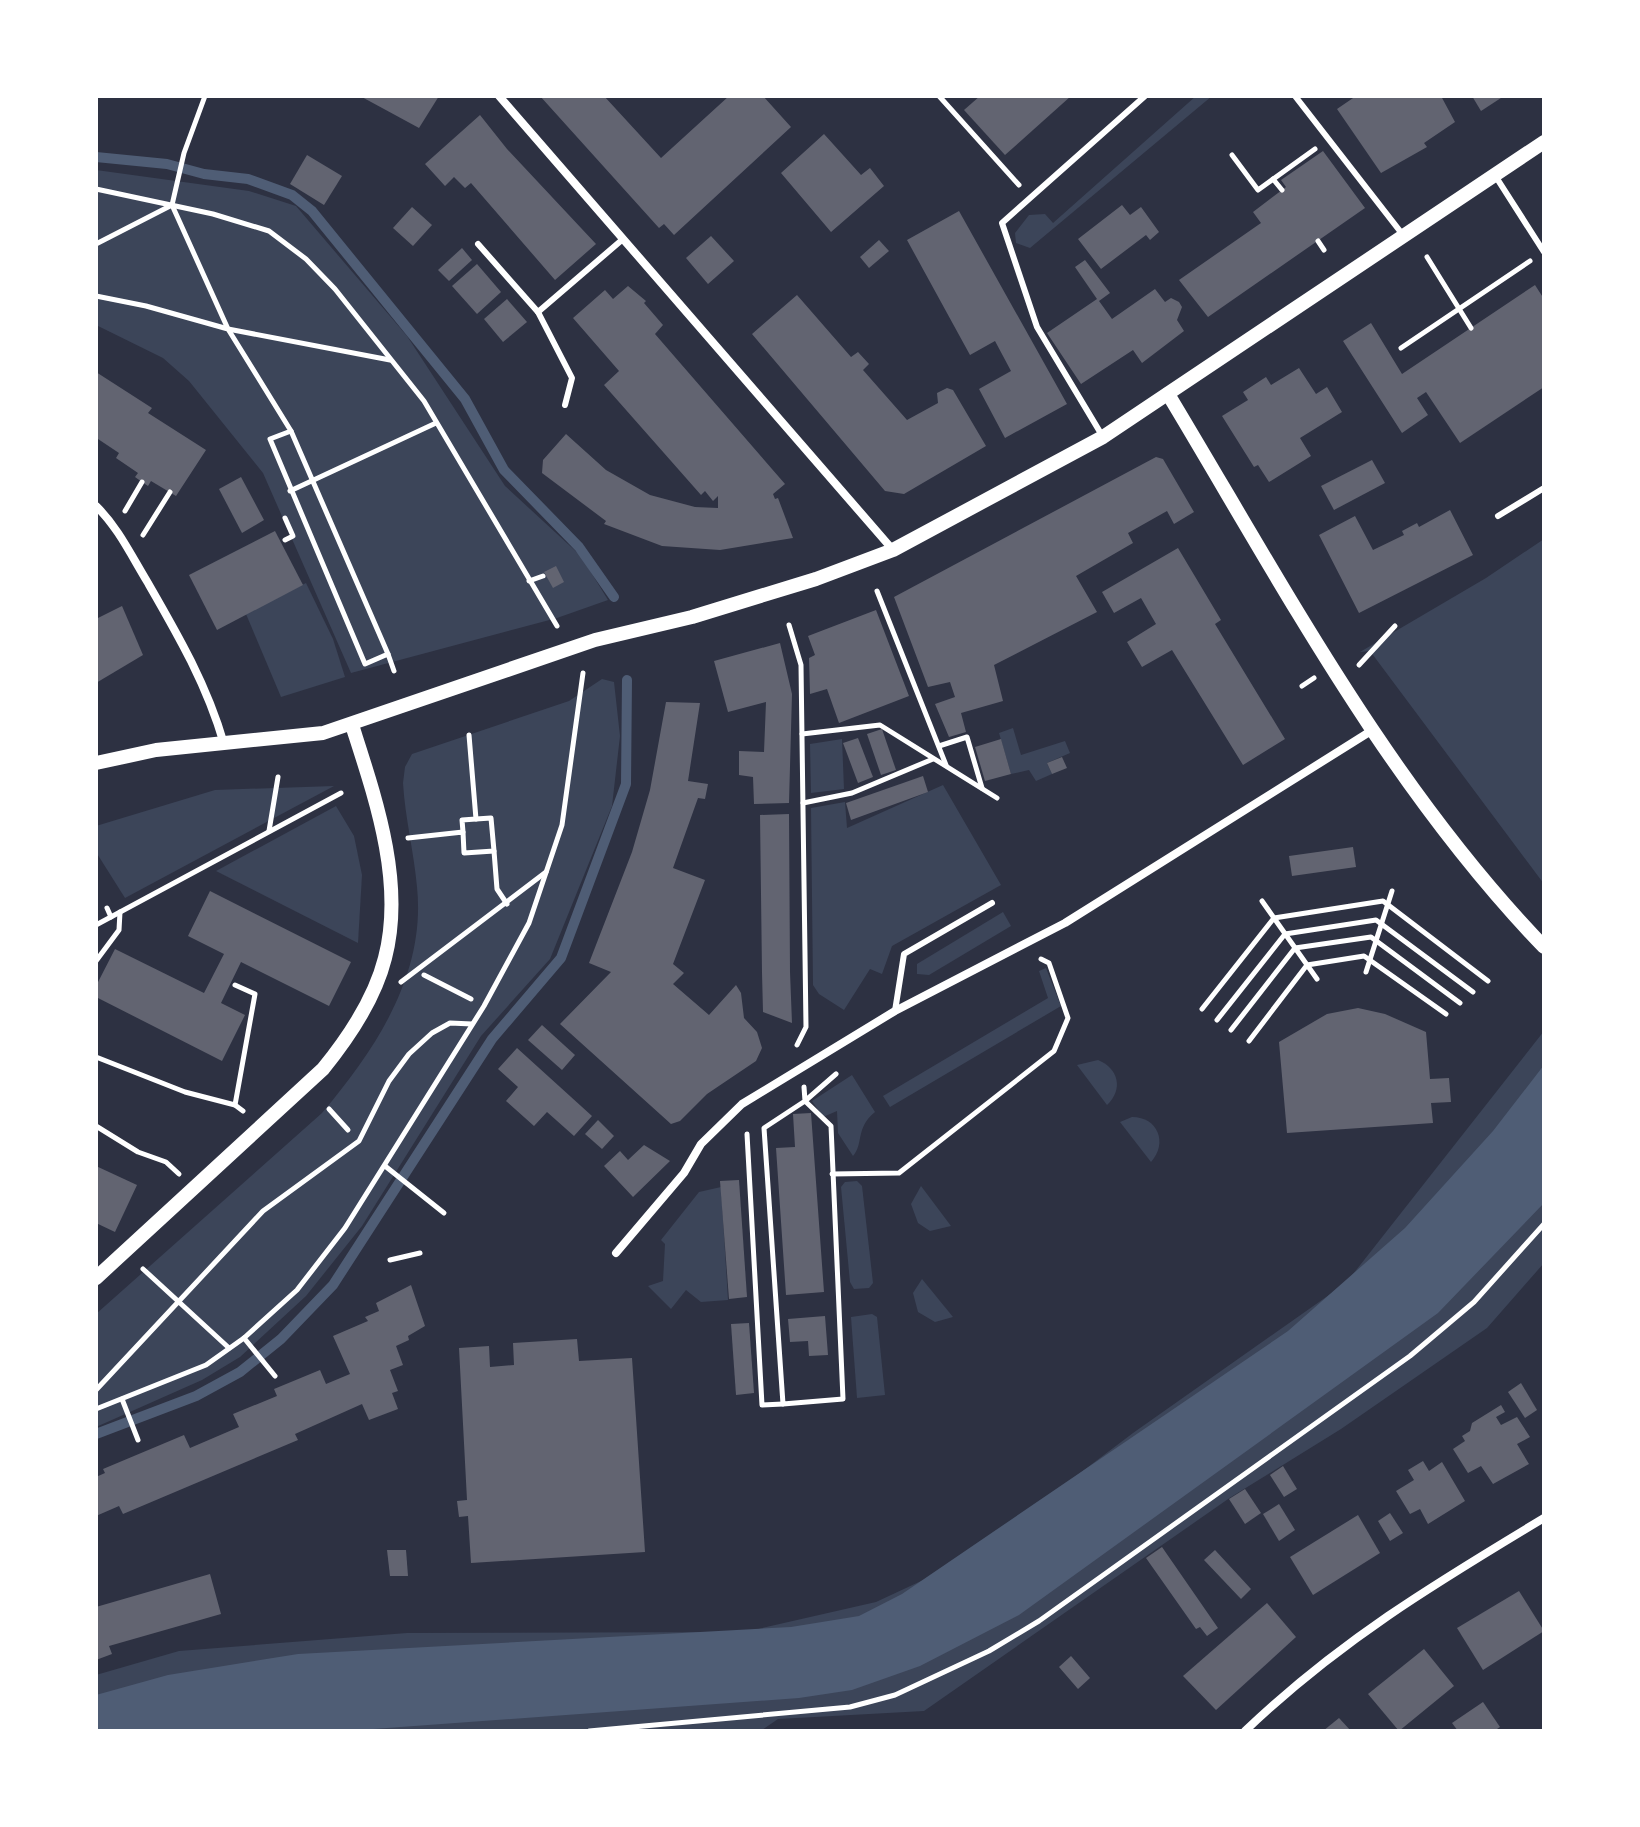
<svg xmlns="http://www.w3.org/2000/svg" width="1640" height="1827" viewBox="0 0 1640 1827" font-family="'Sofia Sans Condensed',sans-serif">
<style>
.green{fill:#3c4559}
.water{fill:#4f5d75}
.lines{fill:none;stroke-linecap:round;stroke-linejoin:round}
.stream{stroke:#4f5d75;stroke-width:10}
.building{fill:#626471}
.path{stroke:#fff;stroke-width:5}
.service{stroke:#fff;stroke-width:6}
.minor{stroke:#fff;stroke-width:8}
.tertiary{stroke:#fff;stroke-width:14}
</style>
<rect width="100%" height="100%" fill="#2d3142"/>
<!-- green -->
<g class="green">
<polygon points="1196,96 1212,96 1030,248 1016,243 1015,233 1029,215 1045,214 1053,223"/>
<polygon points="96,170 249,191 296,206 407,336 505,486 581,556 608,600 557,618 351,673 263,473 189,381 163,358 96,325"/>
<polygon points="1544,539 1544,884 1370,651 1360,652 1486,578"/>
<polygon points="306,583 333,639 345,677 281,697 246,614"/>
<path d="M602 679 614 682 620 736 612 806 550 959 481 1036 362 1226 306 1296 240 1357 202 1380 96 1427V1314L322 1113C376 1049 426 974 417 887 414 852 405 818 403 783L405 767 412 754 569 701Z"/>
<polygon points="1013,728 1021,755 1065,741 1070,753 1047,763 1052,774 1036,781 1029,770 1011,774 999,733"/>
<polygon points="842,739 844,789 811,793 810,744"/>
<polygon points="943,785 1001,885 892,946 882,974 870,969 844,1010 819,994 813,985 811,808 845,802 847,828"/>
<polygon points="334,786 125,898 96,852 96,826 215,790"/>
<polygon points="336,806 354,836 362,875 358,943 216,871"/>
<polygon points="1003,912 1011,926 929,975 917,974 917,964"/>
<polygon points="1046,968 1061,1006 890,1107 883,1096 1048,998 1039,971"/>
<polygon points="1544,1031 1544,1263 1487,1328 1341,1429 1231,1497 924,1711 778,1719 762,1730 753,1731 96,1731 96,1675 179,1651 407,1633 745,1632 876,1602 964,1561 1133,1433 1346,1283"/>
<path d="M1098 1060C1118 1068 1124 1089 1107 1105L1077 1065Z"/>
<path d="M852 1075 875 1112C855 1128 864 1144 853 1156L838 1133 837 1111 823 1117 812 1101Z"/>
<path d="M1132 1117C1158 1117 1168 1143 1151 1162L1120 1122Z"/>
<polygon points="857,1181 862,1186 873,1283 869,1288 854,1289 850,1282 841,1187 845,1182"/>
<polygon points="921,1186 951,1226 930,1231 918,1223 911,1204"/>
<polygon points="721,1187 728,1300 701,1302 686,1290 671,1309 648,1286 663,1281 665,1244 661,1240 699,1192"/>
<polygon points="922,1279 953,1317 935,1322 918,1312 913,1293"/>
<polygon points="872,1314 877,1317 885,1395 857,1398 851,1317"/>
</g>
<!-- water -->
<polygon class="water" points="1544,1065 1544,1203 1438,1313 1019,1615 920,1666 852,1690 799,1698 346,1731 96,1731 96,1695 168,1675 298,1654 791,1627 859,1616 902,1594 1288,1331 1405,1228 1493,1131"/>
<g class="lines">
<!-- stream -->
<g class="stream">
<polyline points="96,157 167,164 204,174 248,179 292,195 312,211 465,399 504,470 579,547 614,597"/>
<polyline points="96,1434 196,1396 240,1372 281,1339 333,1285 492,1039 561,958 626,784 627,680"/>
</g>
</g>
<!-- building -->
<g class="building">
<polygon points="360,96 439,96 419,128"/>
<polygon points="540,96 604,96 661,158 729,96 763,96 791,127 674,235 664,224 659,228"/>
<polygon points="980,96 1071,96 1005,155 964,110"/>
<polygon points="1356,96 1441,96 1455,122 1424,143 1427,147 1381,173 1337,109"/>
<polygon points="1472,96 1504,96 1481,111"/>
<polygon points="480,115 507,149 596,244 555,280 471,183 465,188 454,177 445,186 425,164"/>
<polygon points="824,134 861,175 870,168 884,186 831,232 781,173"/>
<polygon points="1323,151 1365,208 1208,317 1179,280 1261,223 1253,212 1286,187 1281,180"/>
<polygon points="307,155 342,176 324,205 290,184"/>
<polygon points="1122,205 1130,215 1141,207 1159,232 1150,240 1146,235 1101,269 1078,239"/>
<polygon points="412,207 432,225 413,246 393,228"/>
<polygon points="959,211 1067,404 1005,438 979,389 1011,371 995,341 970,355 907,240"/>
<polygon points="711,236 734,261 708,284 686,258"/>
<polygon points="879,240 889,251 869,268 860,257"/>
<polygon points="462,248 472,260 449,281 438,270"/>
<polygon points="1085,260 1110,293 1099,301 1112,319 1155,289 1165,302 1171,298 1179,302 1182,307 1177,320 1184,331 1142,363 1133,350 1081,384 1047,333 1097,299 1075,267"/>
<polygon points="477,264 501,292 477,314 452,286"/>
<polygon points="1535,285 1544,299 1544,387 1460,443 1426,392 1417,398 1428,415 1402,433 1343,341 1371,323 1402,374"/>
<polygon points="628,286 646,301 644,303 663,325 655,334 785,484 773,494 775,499 778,498 793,538 720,550 662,546 604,524 606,521 542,473 543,460 566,434 606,470 650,495 695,507 718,508 718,496 713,501 705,491 701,495 604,385 619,371 573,318 605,290 613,299"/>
<polygon points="797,295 851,357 858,352 869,364 863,370 907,420 938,403 937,393 947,388 953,390 986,446 904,494 885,491 752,334"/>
<polygon points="507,299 527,322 503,342 484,319"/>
<polygon points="1299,368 1316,394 1327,387 1342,412 1300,438 1311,456 1269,482 1258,465 1254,467 1222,416 1248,400 1243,392 1266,377 1271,385"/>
<polygon points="96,372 152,408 148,413 206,450 176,496 151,481 148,486 142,482 135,477 138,473 116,458 119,453 98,439 96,442"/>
<polygon points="1156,457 1163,459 1194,512 1174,524 1167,511 1128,533 1133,543 1076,576 1097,612 994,665 1003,701 961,713 966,732 949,737 935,704 955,697 950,682 928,687 894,597"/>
<polygon points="1372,460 1385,483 1334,510 1321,486"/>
<polygon points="241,477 264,520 242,533 219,489"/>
<polygon points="1450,510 1473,555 1359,613 1319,535 1355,516 1373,550 1404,535 1402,531 1417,523 1419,527"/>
<polygon points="275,531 303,585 217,630 189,575"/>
<polygon points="1178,548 1221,620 1215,624 1285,739 1243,765 1172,650 1142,667 1127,642 1156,624 1141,598 1114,613 1102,592"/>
<polygon points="556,566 564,582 553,588 544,572"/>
<polygon points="122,606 143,655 96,683 96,619"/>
<polygon points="876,610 909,696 839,723 827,689 810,694 809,658 815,655 808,636"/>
<polygon points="780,643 792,694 789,803 754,804 753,777 739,775 739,751 764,752 766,702 728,712 714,661"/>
<polygon points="666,702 700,703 688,781 708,784 705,799 698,798 673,868 705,880 673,964 684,973 673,984 709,1015 736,985 741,993 744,1018 757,1032 762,1048 756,1061 707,1094 680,1121 671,1124 560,1024 611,972 589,963 632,852 650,790"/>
<polygon points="882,729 896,770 881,775 867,734"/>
<polygon points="858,738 873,777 858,783 843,743"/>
<polygon points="1001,739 1011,774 985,781 975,747"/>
<polygon points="1062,757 1067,768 1052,774 1047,763"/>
<polygon points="923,776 928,792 851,820 846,803"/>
<polygon points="789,814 790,972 792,1023 763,1012 762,973 760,815"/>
<polygon points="1353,847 1356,867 1292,876 1289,856"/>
<polygon points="210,891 351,962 329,1006 241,962 221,1003 245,1015 222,1061 96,997 96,986 115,949 204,993 224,954 188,936"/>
<polygon points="1358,1008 1385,1014 1426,1032 1430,1079 1449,1078 1451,1102 1431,1103 1433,1123 1287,1133 1279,1042 1327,1014"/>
<polygon points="542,1025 575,1055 562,1070 528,1040"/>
<polygon points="517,1048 592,1116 574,1136 547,1112 534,1126 506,1101 518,1087 498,1069"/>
<polygon points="811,1113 824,1292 786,1295 776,1148 795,1147 793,1114"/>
<polygon points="598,1120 614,1136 602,1149 585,1134"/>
<polygon points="644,1145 670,1161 633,1197 604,1166 620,1151 628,1160"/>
<polygon points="96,1166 137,1185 115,1232 96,1223"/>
<polygon points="739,1180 747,1297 729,1299 720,1181"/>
<polygon points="411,1285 425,1326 408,1336 409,1340 396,1346 403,1365 390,1370 398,1391 392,1393 398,1409 369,1420 362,1404 295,1434 298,1440 123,1514 119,1506 96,1516 96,1477 105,1473 103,1469 184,1435 190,1448 239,1427 233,1414 277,1396 274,1389 320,1370 326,1384 350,1374 333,1336 368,1321 365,1317 379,1311 376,1303"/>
<polygon points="825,1316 828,1355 809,1356 808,1341 790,1342 788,1319"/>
<polygon points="749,1323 754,1393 736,1395 731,1324"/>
<polygon points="577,1339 579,1361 632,1358 645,1552 471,1563 468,1516 459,1517 457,1501 467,1500 459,1348 489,1346 490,1367 514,1365 513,1343"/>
<polygon points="1521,1383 1537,1410 1525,1418 1508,1392"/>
<polygon points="1501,1405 1505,1412 1496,1417 1501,1425 1517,1417 1530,1437 1517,1444 1529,1464 1493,1484 1481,1466 1468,1473 1453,1449 1465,1441 1462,1436 1470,1431 1472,1423"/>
<polygon points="1423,1461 1429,1471 1442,1462 1465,1501 1428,1524 1420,1509 1410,1514 1396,1491 1414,1480 1408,1470"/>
<polygon points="1283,1466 1297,1489 1284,1497 1270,1475"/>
<polygon points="1245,1489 1261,1513 1245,1524 1229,1499"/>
<polygon points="1279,1504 1295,1530 1279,1541 1263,1514"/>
<polygon points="1390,1513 1403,1533 1390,1541 1378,1521"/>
<polygon points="1358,1515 1380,1553 1313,1595 1290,1557"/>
<polygon points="1162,1547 1218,1628 1207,1636 1200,1627 1196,1629 1146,1558"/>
<polygon points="387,1550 406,1550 408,1576 390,1576"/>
<polygon points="1215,1550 1251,1589 1241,1599 1204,1560"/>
<polygon points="210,1574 221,1614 109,1646 112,1654 96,1660 96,1607"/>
<polygon points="1519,1591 1544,1631 1483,1670 1457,1628"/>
<polygon points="1267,1603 1296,1637 1216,1710 1183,1676"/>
<polygon points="1424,1649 1454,1686 1399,1731 1368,1694"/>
<polygon points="1071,1656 1090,1678 1078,1689 1059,1667"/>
<polygon points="1483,1702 1500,1727 1494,1731 1458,1731 1452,1723"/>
<polygon points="1339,1718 1351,1731 1323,1731"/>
</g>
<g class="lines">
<!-- path -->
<g class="path">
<polyline points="939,96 1019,185"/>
<polyline points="1232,155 1258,190 1315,149"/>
<polyline points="1273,179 1282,190"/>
<polyline points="96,189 213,214 269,231 306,259 335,289 424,401 557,626"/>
<polyline points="172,205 228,329 390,360"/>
<polyline points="1318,241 1324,250"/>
<polyline points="96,244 172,205 184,153 205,96"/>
<polyline points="1427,257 1471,328"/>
<polyline points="96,296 146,306 228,329 291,431 270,439 365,664 388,654 394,671"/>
<polyline points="1401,348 1530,261"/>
<polyline points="291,431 388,654"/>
<polyline points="290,491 436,423"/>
<polyline points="125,511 142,482"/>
<polyline points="143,535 170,492"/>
<polyline points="285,540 293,536 285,518"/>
<polyline points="529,581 543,576"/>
<polyline points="877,591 946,765"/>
<polyline points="789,625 801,665 806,1027 797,1045"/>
<polyline points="1359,665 1395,626"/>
<polyline points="1302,686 1314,678"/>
<polyline points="802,734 880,725 997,798"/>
<polyline points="939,746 967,737 982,788"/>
<polyline points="803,803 852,793 933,759"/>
<polyline points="269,831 278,777"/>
<polyline points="463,832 462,820 476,819 469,735"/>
<polyline points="408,838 463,832 464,853 494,851 491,818 476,819"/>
<polyline points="494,851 497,889 507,904"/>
<polyline points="1262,901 1317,979"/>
<polyline points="107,908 111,917"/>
<polyline points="96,925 341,793"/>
<polyline points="96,961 119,930 120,912"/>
<polyline points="1366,972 1392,891"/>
<polyline points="424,975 471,999"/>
<polyline points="401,982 546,872"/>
<polyline points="1202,1009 1274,918 1383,901 1488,981"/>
<polyline points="1217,1020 1285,934 1376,920 1473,992"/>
<polyline points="1231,1030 1295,948 1371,937 1460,1003"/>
<polyline points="1249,1041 1307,965 1364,956 1446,1014"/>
<polyline points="96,1057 185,1092 235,1105 243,1111"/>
<polyline points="804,1087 805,1101 831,1126 843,1399 783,1404 764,1128 805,1101 836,1074"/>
<polyline points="235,1105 255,994 235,985"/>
<polyline points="329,1109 348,1130"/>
<polyline points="96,1126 138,1152 166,1162 179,1174"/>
<polyline points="747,1134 762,1405 783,1404"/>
<polyline points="385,1166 444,1213"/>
<polyline points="832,1174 899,1173 1054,1051 1068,1018 1049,963 1041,959"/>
<polyline points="390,1260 420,1253"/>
<polyline points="143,1269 229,1348"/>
<polyline points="244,1338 275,1376"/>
<polyline points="96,1390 263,1211 359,1141 389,1081 409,1054 432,1033 450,1023 472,1024"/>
<polyline points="122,1399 138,1440"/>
<polyline points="96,1409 206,1365 244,1338 297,1290 345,1228 484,1006 529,923 562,825 583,673"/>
<polyline points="589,1731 850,1707 895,1695 989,1651 1039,1621 1410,1356 1474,1302 1544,1224"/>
</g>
<!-- service -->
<g class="service">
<polyline points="1295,96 1403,235"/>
<polyline points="1496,177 1544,252"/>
<polyline points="478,244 538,312 623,239"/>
<polyline points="538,312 572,378 565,405"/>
<polyline points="1103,437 1037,327 1002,223 1145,96"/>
<polyline points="1498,516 1544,488"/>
<polyline points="895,1011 904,954 992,903"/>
</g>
<!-- minor -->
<g class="minor">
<polyline points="499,96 893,550"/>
<path d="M96 506C118 527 132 557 148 583 178 635 207 685 224 744"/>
<polyline points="616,1253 684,1173 701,1144 742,1104 895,1011 1065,923 1371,731"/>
<path d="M1245 1731C1338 1642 1434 1584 1544 1518"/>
</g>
<!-- tertiary -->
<g class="tertiary">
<path d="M1168 394C1283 585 1388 785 1544 947"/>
<polyline points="96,763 156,750 323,733 595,640 692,617 816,579 893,550 1103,437 1544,142"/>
<path d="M96 1278 323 1069C349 1037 375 998 385 958 405 882 375 797 352 725"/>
</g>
</g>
<!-- border -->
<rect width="1640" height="1827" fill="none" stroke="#ffffff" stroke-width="196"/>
</svg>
